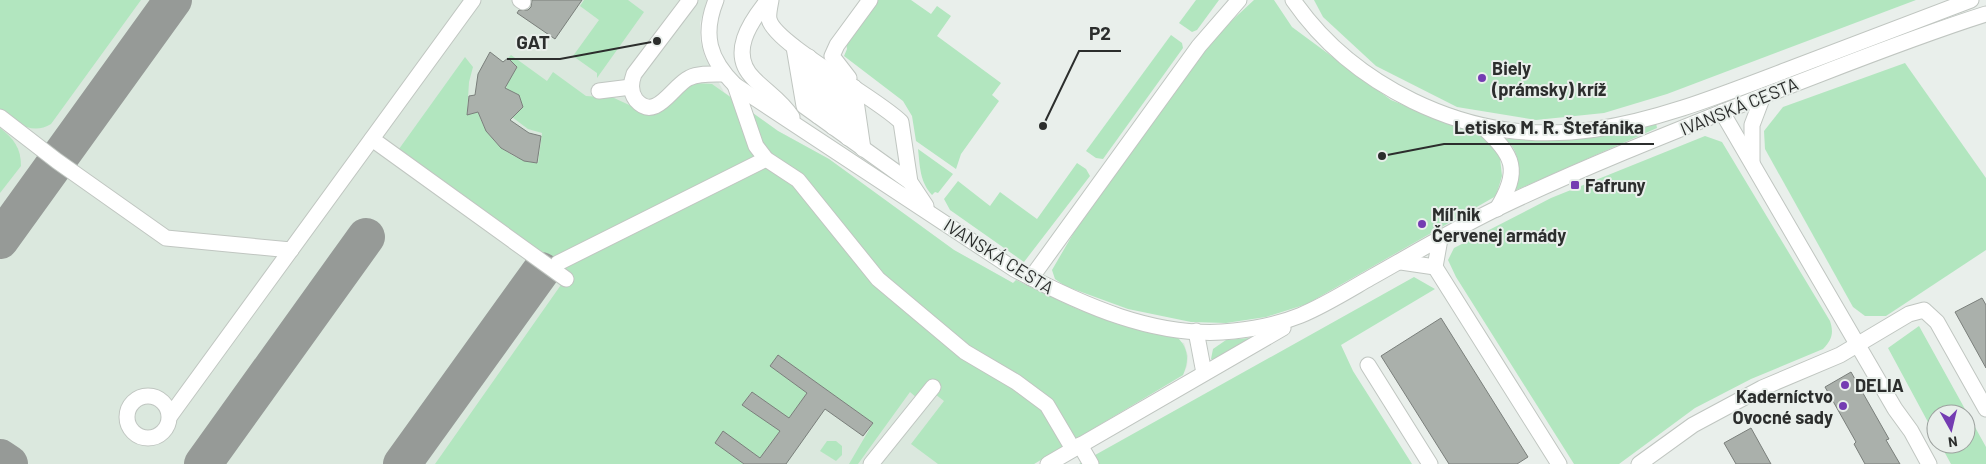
<svg xmlns="http://www.w3.org/2000/svg" width="1986" height="464" viewBox="0 0 1986 464" font-family="Barlow,sans-serif">
<style>
.built{fill:#dbe8de}
.green{fill:#b2e6bf}
.lines{fill:none;stroke-linecap:round;stroke-linejoin:round}
.taxiway{stroke:#969a97;stroke-width:38}
.building{fill:#aab0ab;stroke:#7a7f7b}
.minor-casing{stroke:#c0c6c1;stroke-width:17}
.minor{stroke:#fff;stroke-width:15}
.poi-dot{fill:#743cb2;stroke:#e9efeb;stroke-width:2}
.labels{text-anchor:middle;dominant-baseline:central;stroke-width:4;stroke-linejoin:round;paint-order:stroke}
.poi-label{font-size:18px;font-weight:bold;fill:#2c2e2d;stroke:#e9efeb;text-anchor:start}
.street-label{font-size:18px;fill:#2c2e2d;stroke:#e9efeb}
.leader{fill:none;stroke:#2c2e2d;stroke-width:2}
.callout-dot{fill:#2c2e2d;stroke:#e9efeb;stroke-width:2}
.callout-label{font-size:19px;text-anchor:middle;font-weight:bold;fill:#2c2e2d;stroke:#e9efeb;stroke-width:4;stroke-linejoin:round;paint-order:stroke}
</style>
<rect width="100%" height="100%" fill="#e9efeb"/>
<!-- built -->
<polygon class="built" points="0,0 707,0 700,23 700,40 705,58 724,92 778,131 829,159 954,250 1013,283 1016,280 1077,309 1184,343 1188,356 1187,366 1183,375 1034,464 0,464"/>
<!-- green -->
<g class="green">
<path d="M0 0H141L51 124C32 136 15 122 0 110Z"/>
<polygon points="584,0 628,0 644,12 597,78 597,73 573,56 599,20 580,6"/>
<polygon points="876,0 911,0 931,14 937,6 951,16 937,36 1001,83 992,95 999,101 961,154 956,169 916,141 912,116 903,101 844,56 847,49 846,43"/>
<polygon points="1196,0 1219,0 1197,30 1192,32 1179,23"/>
<polygon points="1254,0 1274,0 1292,27 1391,100 1481,136 1499,149 1502,176 1496,196 1307,304 1266,317 1226,323 1191,322 1128,309 1065,286 1055,279 1052,270 1084,215 1211,40"/>
<polygon points="1314,0 1916,0 1667,94 1604,113 1536,120 1457,107 1376,66 1323,17"/>
<polygon points="1171,35 1182,43 1183,48 1103,159 1096,158 1086,151"/>
<path d="M511 55 547 81 553 72 586 96 614 98 638 109 695 83 712 84 778 131 829 159 954 250 1013 283 1016 280 1077 309 1111 321 1176 336C1188 347 1190 359 1183 375L1034 464H938L911 444 944 401 935 394 917 398 910 392 858 464H849L873 423 778 355 770 366 807 393 789 418 751 392 743 405 780 431 760 458 723 432 715 443 744 464H435L570 272 399 149 465 57 473 67 469 82 467 114 478 112C486 139 509 160 538 163L542 133 528 129 512 117 523 107 519 95 506 89 508 81 517 67 508 58Z"/>
<polygon points="1905,63 1986,178 1986,250 1886,316 1865,316 1853,307 1765,149 1764,131 1783,107"/>
<path d="M1656 123 1657 128 1512 192C1518 173 1523 153 1505 139L1565 140 1623 134Z"/>
<path d="M0 128C14 139 21 148 21 166L0 193Z"/>
<path d="M1705 136 1722 142 1830 321C1834 333 1832 340 1823 349L1751 379 1695 408 1619 464H1574L1456 277 1448 260 1454 248 1551 198Z"/>
<path d="M918 149 953 174 938 193 935 192 932 195C920 182 920 167 918 149Z"/>
<polygon points="1077,163 1086,169 1090,176 1024,262 950,210 944,199 958,181 990,206 1000,192 1037,219"/>
<polygon points="1414,277 1435,289 1341,345 1353,371 1412,464 1079,464"/>
<polygon points="1919,326 1986,447 1986,464 1951,464 1940,444 1966,444 1966,414 1936,414 1936,437 1888,348"/>
<polygon points="1249,338 1252,340 1216,361 1211,359 1213,349 1226,340"/>
<polygon points="827,441 836,441 842,446 842,455 836,461 820,451"/>
</g>
<g class="lines">
<!-- taxiway -->
<g class="taxiway">
<polyline points="0,240 173,0"/>
<polyline points="0,458 9,464"/>
<polyline points="203,464 366,237"/>
<polyline points="402,464 541,271"/>
</g>
</g>
<!-- building -->
<g class="building">
<polygon points="532,0 582,0 555,39 517,13 519,10 528,10 531,7"/>
<polygon points="490,52 503,62 508,58 517,67 505,88 519,95 523,107 510,120 529,133 541,136 537,163 524,161 501,148 486,131 478,112 467,115 469,96 475,95 478,74"/>
<polygon points="1982,298 1986,305 1986,368 1955,312"/>
<polygon points="1441,318 1528,457 1517,464 1449,464 1381,356"/>
<polygon points="778,355 873,423 863,436 825,409 786,464 744,464 715,443 723,431 760,458 780,431 742,405 752,392 789,418 807,393 770,366"/>
<polygon points="1851,372 1889,439 1886,440 1900,464 1865,464 1854,444 1856,442 1825,387"/>
<polygon points="1751,428 1771,464 1736,464 1724,443"/>
</g>
<g class="lines">
<defs>
<g id="minor">
<polyline points="520,0 523,2"/>
<path d="M690 0 634 74C631 82 630 92 636 100 656 123 673 85 689 78 699 73 713 74 724 74"/>
<path d="M716 0C702 35 709 59 735 85L1014 269C1080 304 1157 340 1234 331 1294 325 1320 307 1370 278 1413 254 1456 228 1500 207 1586 166 1675 131 1763 96 1837 68 1910 38 1986 14"/>
<path d="M768 0C750 22 728 54 754 79 767 92 782 101 792 117"/>
<path d="M771 0C770 6 768 14 769 19 774 44 878 98 901 122L910 182 926 206"/>
<path d="M1293 0C1324 45 1364 77 1413 101 1547 166 1658 119 1787 70 1849 47 1910 23 1971 0"/>
<polyline points="794,47 804,106 910,182"/>
<polyline points="809,57 818,116"/>
<polyline points="825,68 833,127"/>
<polyline points="839,77 848,138"/>
<polyline points="849,78 832,56 837,45 870,0"/>
<polyline points="735,85 756,146 766,159 798,180 878,279 965,352 1016,382 1047,405 1073,449"/>
<polyline points="854,87 863,149"/>
<polyline points="599,91 631,87"/>
<polyline points="1722,112 1895,409 1911,431 1929,464"/>
<polyline points="0,117 57,161 166,238 291,250"/>
<path d="M1483 127C1514 156 1521 170 1497 209"/>
<polyline points="372,139 566,279"/>
<polyline points="1752,162 1752,125 1763,96"/>
<polyline points="1440,239 1435,267 1559,464"/>
<polyline points="1401,262 1435,267"/>
<polyline points="558,263 766,159"/>
<polyline points="1031,278 1199,46 1239,0"/>
<polyline points="1196,331 1204,373"/>
<polyline points="1368,365 1430,464"/>
<circle cx="148" cy="417" r="21"/>
<polyline points="170,416 473,0"/>
<polyline points="1080,445 1091,464"/>
<polyline points="871,464 933,387"/>
<polyline points="1048,464 1283,328"/>
<polyline points="1639,464 1693,425 1762,388 1840,355 1909,314 1924,310 1937,322 1986,409"/>
</g>
</defs>
<!-- minor casing -->
<use href="#minor" class="minor-casing"/>
<!-- minor -->
<use href="#minor" class="minor"/>
</g>
<!-- markers -->
<g class="poi-dot">
<circle cx="1482" cy="78" r="5"/>
<rect x="1570" y="180" width="10" height="10" rx="2.5"/>
<circle cx="1422" cy="224" r="5"/>
<circle cx="1845" cy="385" r="5"/>
<circle cx="1843" cy="406" r="5"/>
</g>
<g class="labels">
<!-- poi labels -->
<g class="poi-label">
<text x="1492" y="68">Biely<tspan x="1492" dy="21">(prámsky) kríž</tspan></text>
<text x="1585" y="185">Fafruny</text>
<text x="1432" y="214">Míľnik<tspan x="1432" dy="21">Červenej armády</tspan></text>
<text x="1855" y="385">DELIA</text>
<text x="1833" y="396" text-anchor="end">Kaderníctvo<tspan x="1833" dy="21">Ovocné sady</tspan></text>
</g>
<!-- street labels -->
<g class="street-label">
<text transform="translate(1739 106) rotate(-22)">IVANSKÁ CESTA</text>
<text transform="translate(999 256) rotate(32)">IVANSKÁ CESTA</text>
</g>
</g>
<!-- callouts -->
<path class="leader" d="M1043 126L1079 51H1121M657 41L560 59H507M1382 156L1444 144H1654"/>
<g class="callout-dot">
<circle cx="1043" cy="126" r="5"/>
<circle cx="657" cy="41" r="5"/>
<circle cx="1382" cy="156" r="5"/>
</g>
<g class="callout-label">
<text x="1100" y="40">P2</text>
<text x="533" y="49">GAT</text>
<text x="1549" y="134">Letisko M. R. Štefánika</text>
</g>
<!-- north arrow -->
<g transform="translate(1951 429) rotate(172)"><circle r="24" fill="#e9efeb" stroke="#9da29f"/>
<path d="M0-4L9 19L0 12L-9 19Z" fill="#743cb2"/>
<text y="-8" font-size="14" font-weight="bold" text-anchor="middle" fill="#2c2e2d">N</text>
</g>
</svg>
